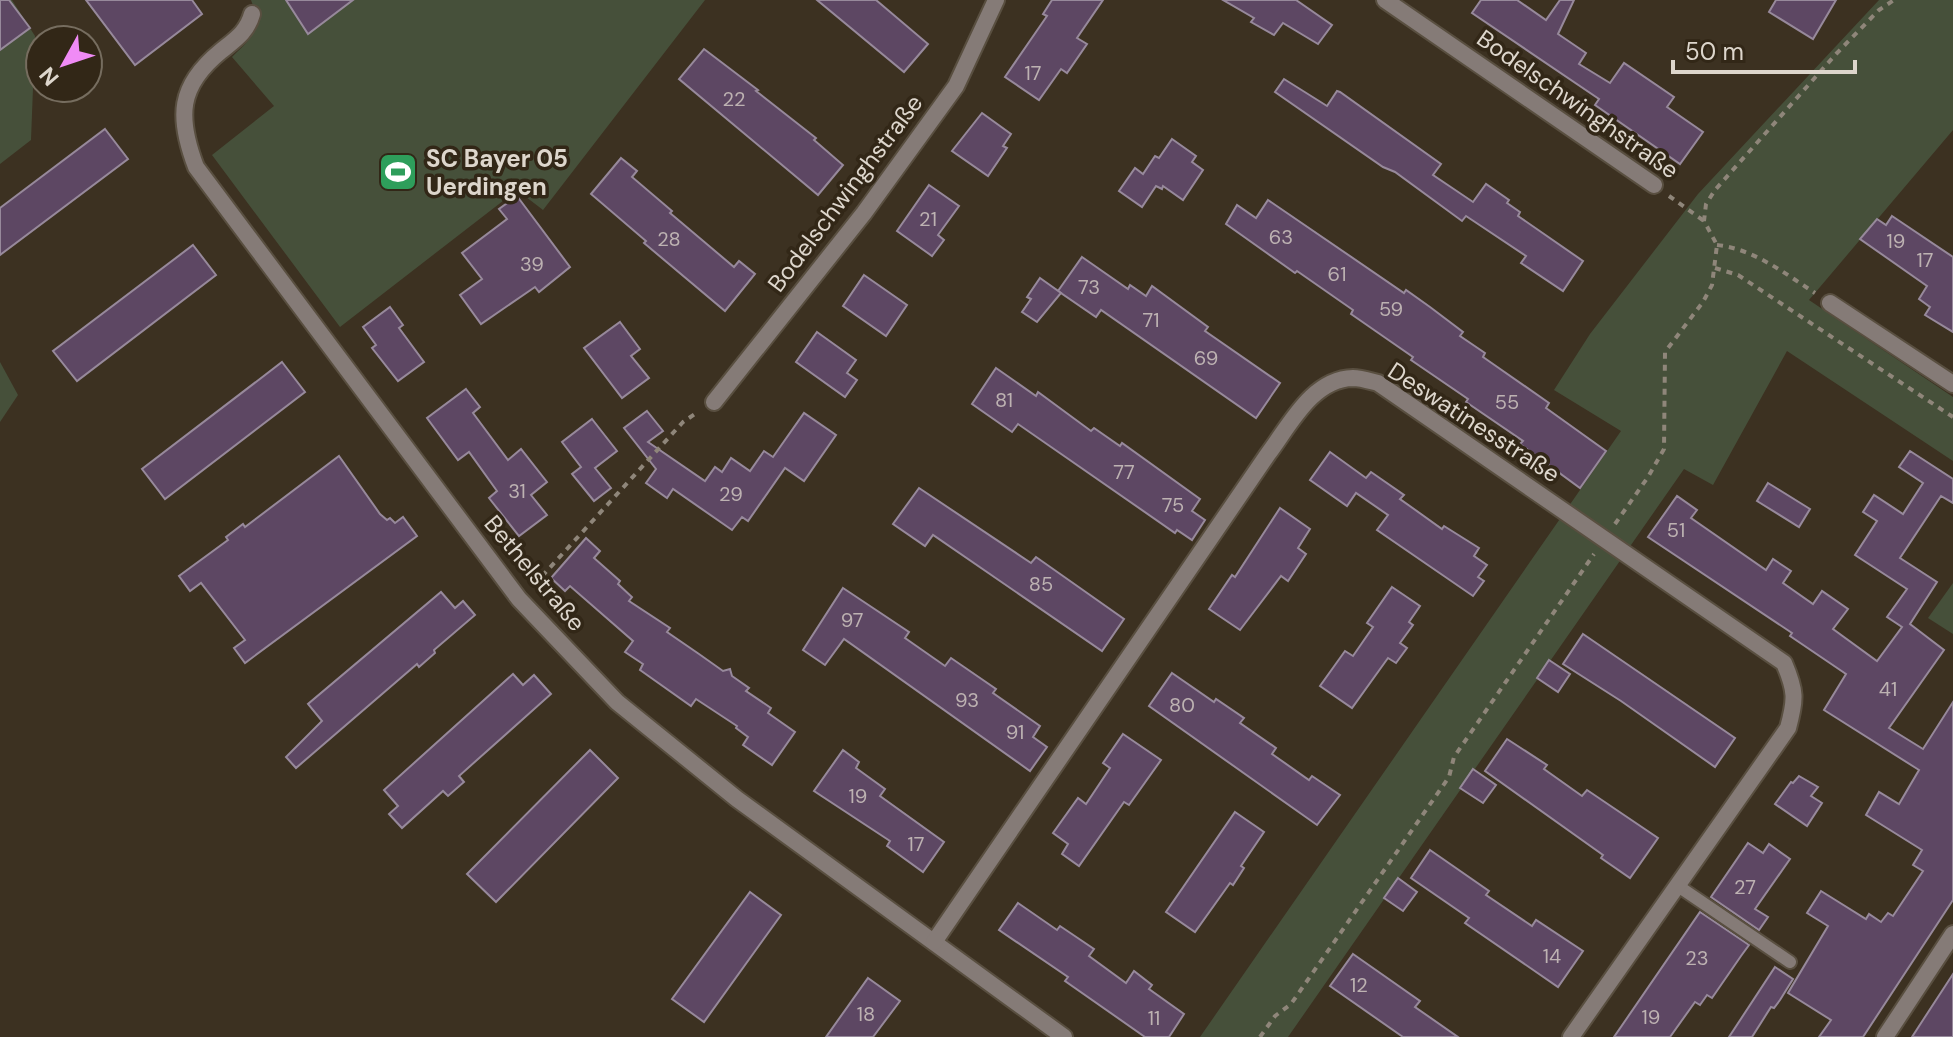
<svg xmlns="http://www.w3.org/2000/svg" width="1953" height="1037" viewBox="0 0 1953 1037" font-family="'DM Sans',sans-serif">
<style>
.green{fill:#46503a}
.building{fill:#5d4763;stroke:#97899b;stroke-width:2}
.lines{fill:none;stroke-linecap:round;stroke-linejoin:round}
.lane-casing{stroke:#594f40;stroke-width:16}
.street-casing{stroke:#594f40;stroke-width:20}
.path{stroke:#8f867a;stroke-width:4;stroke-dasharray:6 6;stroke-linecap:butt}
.lane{stroke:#857b77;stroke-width:12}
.street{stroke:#857b77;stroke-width:16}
.labels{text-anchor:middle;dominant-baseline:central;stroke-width:7;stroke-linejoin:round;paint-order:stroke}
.number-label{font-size:20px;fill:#bdb2b2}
.street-label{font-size:24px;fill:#ddd6cc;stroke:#322717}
.poi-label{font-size:24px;font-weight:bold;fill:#ddd6cc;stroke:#322717;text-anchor:start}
</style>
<rect width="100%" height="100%" fill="#3c3121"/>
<!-- green -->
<g class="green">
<polygon points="0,0 12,0 35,36 31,140 0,164"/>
<path d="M251 0H286L308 34 353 0H705L543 210 517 190 340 327 212 155 274 106 232 57C253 37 262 29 251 0Z"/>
<polygon points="1879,0 1953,0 1953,130 1809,300 1953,397 1953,461 1787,351 1713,485 1684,469 1288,1037 1200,1037 1621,431 1554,390 1590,334 1698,194"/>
<polygon points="0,362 18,395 0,422"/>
<polygon points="1953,583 1953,634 1928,618"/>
</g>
<!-- building -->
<g class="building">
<polygon points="0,0 9,0 30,28 0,50"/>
<polygon points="86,0 192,0 202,14 135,65"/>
<polygon points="286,0 353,0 308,34"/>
<polygon points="817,0 876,0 928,44 904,72"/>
<polygon points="1052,0 1103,0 1077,38 1087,44 1067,73 1061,69 1039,100 1005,77 1047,16 1043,14"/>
<polygon points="1223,0 1296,0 1332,25 1318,44 1283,23 1274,35 1251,22 1254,18"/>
<polygon points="1481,0 1517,0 1546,20 1560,0 1574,0 1558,34 1586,53 1579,64 1610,83 1624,63 1674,97 1667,107 1703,132 1680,164 1595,105 1599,99 1472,13"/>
<polygon points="1776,0 1836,0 1813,39 1769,12"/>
<polygon points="704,49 758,90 756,91 816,138 814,140 843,165 818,195 679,79"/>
<polygon points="1284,79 1327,106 1337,91 1340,92 1441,164 1433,175 1473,202 1486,184 1509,200 1507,203 1520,212 1518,216 1583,261 1563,291 1521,263 1526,256 1466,216 1462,221 1395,172 1383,167 1275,92"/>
<polygon points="982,113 1011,134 1003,146 1007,148 988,176 952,151"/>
<polygon points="105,129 128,159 0,255 0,208"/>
<polygon points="1172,139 1196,156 1192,162 1203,170 1183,200 1163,186 1162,189 1156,186 1142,207 1119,191 1135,168 1143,174 1155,156 1159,158"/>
<polygon points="621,158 637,171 632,177 672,211 670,213 734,267 739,261 755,274 725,311 644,243 646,241 591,194"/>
<polygon points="929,185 959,206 938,235 944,240 932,256 897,231"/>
<polygon points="517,196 570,267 539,292 535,287 481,324 460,295 482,279 462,253 507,219 499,209"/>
<polygon points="1268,200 1404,293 1406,290 1430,307 1463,332 1460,336 1485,353 1483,357 1549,403 1546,408 1606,451 1580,488 1520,444 1523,441 1466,402 1468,399 1411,360 1413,357 1351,314 1353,310 1297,271 1295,273 1226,224 1237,205 1256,218"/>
<polygon points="1892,216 1953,257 1953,332 1925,315 1930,307 1919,299 1927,286 1860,239 1877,219 1886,225"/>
<polygon points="193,245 216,275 77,381 53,351"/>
<polygon points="1082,257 1128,289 1130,285 1146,296 1152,286 1208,327 1205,331 1280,383 1256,418 1101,310 1096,317 1058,291"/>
<polygon points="864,275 907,305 886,336 843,306"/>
<polygon points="1040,278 1061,293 1037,322 1022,312 1031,299 1027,297"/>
<polygon points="390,307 403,325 399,328 424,362 398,381 372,348 376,345 363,327"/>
<polygon points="620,322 640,349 631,356 649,378 622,398 584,348"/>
<polygon points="817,332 856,360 847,373 857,380 845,397 796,362"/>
<polygon points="282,362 305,392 165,499 142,469"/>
<polygon points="996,368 1036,396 1038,392 1091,431 1094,428 1120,446 1122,443 1200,499 1192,511 1205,520 1192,540 1177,530 1175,533 1018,424 1012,432 972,404"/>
<polygon points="466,389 480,407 473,413 508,460 521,449 547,482 531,495 547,515 519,536 489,498 497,491 469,452 458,460 427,418"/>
<polygon points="647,411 663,431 648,442 705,481 715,467 722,472 731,458 750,471 764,451 773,457 804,413 836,435 804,481 785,468 748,521 742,517 732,530 673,489 667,498 646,483 656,469 624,428"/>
<polygon points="592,419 617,451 595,468 611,488 594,501 572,474 581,467 562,442"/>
<polygon points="1910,451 1953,479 1953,503 1941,496 1900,558 1937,582 1910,624 1944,650 1889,728 1923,749 1953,702 1953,900 1863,1037 1819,1037 1831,1020 1788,993 1828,926 1807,913 1821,891 1866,919 1869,914 1881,922 1888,913 1893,916 1923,871 1913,865 1922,850 1866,815 1879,792 1899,804 1919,770 1824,710 1846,674 1790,636 1792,633 1648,537 1677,496 1697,510 1691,518 1766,570 1773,559 1791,571 1783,583 1813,604 1822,591 1848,609 1833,629 1877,661 1902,627 1887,617 1907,589 1855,555 1877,521 1863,512 1874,495 1903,514 1923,483 1899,467"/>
<polygon points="1330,452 1366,478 1371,472 1404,495 1400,499 1442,529 1444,526 1479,548 1474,556 1487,565 1478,577 1484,581 1473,596 1377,530 1388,515 1356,493 1347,506 1310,480"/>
<polygon points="339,456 380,514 387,520 390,518 395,523 403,517 417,536 245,663 234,648 245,640 201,583 190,591 179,576 228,540 226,537 243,524 245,527"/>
<polygon points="1768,483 1810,509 1799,527 1757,501"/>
<polygon points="919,488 1031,563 1036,557 1124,619 1102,651 933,535 925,546 893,524"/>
<polygon points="1280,508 1310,529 1298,548 1306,554 1288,581 1281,576 1240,630 1209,609 1232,575 1235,577"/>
<polygon points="586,538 600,551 594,558 620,581 618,584 632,597 629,601 670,628 667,632 699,654 723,671 730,669 732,676 749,688 746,691 771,708 768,713 795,732 772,765 743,745 748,737 736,728 737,726 696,699 691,706 640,670 643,664 625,652 633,641 570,586 565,591 551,578"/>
<polygon points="1392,587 1420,606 1409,622 1413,625 1400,643 1407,648 1396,663 1388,658 1352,708 1320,686 1345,651 1353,656 1373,627 1367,623"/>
<polygon points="843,588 909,632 905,638 945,666 951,658 996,689 993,693 1040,726 1033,737 1047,747 1030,771 844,639 825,665 803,650"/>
<polygon points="441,592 455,608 463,601 475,615 434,650 435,653 419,667 417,664 296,768 286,757 322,721 308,704"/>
<polygon points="1583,634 1735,738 1715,767 1621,701 1563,664"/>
<polygon points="1549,660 1570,674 1558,692 1537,678"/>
<polygon points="1172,673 1214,702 1216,699 1244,718 1240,723 1276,748 1272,754 1309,780 1312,776 1340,795 1317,825 1149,706"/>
<polygon points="513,674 523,685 534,675 551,694 459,776 464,782 448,796 443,791 402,828 389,814 398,806 384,790"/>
<polygon points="1123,734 1161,760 1129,805 1124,802 1079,866 1062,854 1068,844 1053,833 1078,798 1086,804 1110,768 1103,763"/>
<polygon points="1507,739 1547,765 1544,769 1582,796 1587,790 1658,838 1630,878 1601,858 1603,855 1485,771"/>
<polygon points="590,750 618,778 496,902 467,874"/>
<polygon points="843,750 859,762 856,768 885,789 880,796 944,842 923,872 887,846 890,841 814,791"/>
<polygon points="1473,769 1496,785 1483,803 1460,788"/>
<polygon points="1799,776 1818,787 1811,796 1822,803 1807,826 1775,804 1791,782 1793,783"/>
<polygon points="1235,812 1264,832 1241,866 1244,868 1233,885 1230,883 1195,932 1166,912"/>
<polygon points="1748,843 1763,853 1769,844 1790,859 1755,909 1768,917 1759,930 1711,897"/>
<polygon points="1430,850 1489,891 1486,895 1532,926 1536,920 1583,951 1558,987 1465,923 1469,918 1411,878"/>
<polygon points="1398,878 1417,892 1403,911 1384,898"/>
<polygon points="750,892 781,915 704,1022 672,999"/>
<polygon points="1018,903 1057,930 1060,926 1094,949 1089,956 1126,983 1134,971 1152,985 1149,989 1184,1014 1169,1037 1145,1037 1065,981 1068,977 999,930"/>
<polygon points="1700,912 1749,945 1741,956 1712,998 1707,995 1700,1005 1695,1002 1670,1037 1614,1037"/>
<polygon points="1353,954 1420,1001 1415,1007 1458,1037 1403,1037 1330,986"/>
<polygon points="1775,967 1793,979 1780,1000 1774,1008 1771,1007 1752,1037 1729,1037"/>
<polygon points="1953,974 1953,1037 1912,1037 1923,1020"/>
<polygon points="868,978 900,1001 873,1037 826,1037"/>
</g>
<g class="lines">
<defs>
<polyline id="lane" points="1678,886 1790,962"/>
<g id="street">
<polyline points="1385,0 1654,185"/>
<path d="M252 14C247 32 236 39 221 51 178 86 177 117 196 167L519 599 617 702 737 799 1064 1037"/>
<polyline points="1830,303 1953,384"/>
<polyline points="714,402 864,213 956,86 996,0"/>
<path d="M934 942 1268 454C1290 425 1312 379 1353 378 1361 378 1370 381 1378 383L1784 663C1796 691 1796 699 1788 728L1571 1037"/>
<polyline points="1885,1037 1953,934"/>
</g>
</defs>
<!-- lane casing -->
<use href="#lane" class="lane-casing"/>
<!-- street casing -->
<use href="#street" class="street-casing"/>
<!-- path -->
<g class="path">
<polyline points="1669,196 1704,221"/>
<path d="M1717 245C1754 249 1784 273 1815 293"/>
<polyline points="1715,268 1738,275 1953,417"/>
<polyline points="1615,524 1648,477 1664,449 1665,352 1703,302 1712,285 1717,245 1704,221 1706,204 1715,190 1836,54 1879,10 1894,0"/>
<polyline points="534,585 683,422 698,412"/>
<polyline points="1260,1037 1275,1016 1291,1004 1449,777 1454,757 1594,554"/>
</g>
<!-- lane -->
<use href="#lane" class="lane"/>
<!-- street -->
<use href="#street" class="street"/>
</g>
<!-- icons -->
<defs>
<symbol id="stadium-square" viewBox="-11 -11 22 22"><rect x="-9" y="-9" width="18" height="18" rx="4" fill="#2e9e5b" stroke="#322717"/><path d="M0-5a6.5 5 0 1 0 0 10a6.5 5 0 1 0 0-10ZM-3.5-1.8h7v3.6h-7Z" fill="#fff"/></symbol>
</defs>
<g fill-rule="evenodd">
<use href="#stadium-square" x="376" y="150" width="44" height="44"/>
</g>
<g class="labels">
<!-- number labels -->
<g class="number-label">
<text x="1033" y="73">17</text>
<text x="734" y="99">22</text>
<text x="928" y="219">21</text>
<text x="1281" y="237">63</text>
<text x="669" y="239">28</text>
<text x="1896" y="241">19</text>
<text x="1925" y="260">17</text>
<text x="532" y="264">39</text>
<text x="1337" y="274">61</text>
<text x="1089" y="287">73</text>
<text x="1391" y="309">59</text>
<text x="1151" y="320">71</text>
<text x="1206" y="358">69</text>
<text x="1004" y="400">81</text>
<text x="1507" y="402">55</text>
<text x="1124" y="472">77</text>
<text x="517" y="491">31</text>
<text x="731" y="494">29</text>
<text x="1173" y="505">75</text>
<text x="1676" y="530">51</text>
<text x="1041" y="584">85</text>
<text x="852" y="620">97</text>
<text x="1888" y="689">41</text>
<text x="967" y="700">93</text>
<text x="1182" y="705">80</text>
<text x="1015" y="732">91</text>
<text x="858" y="796">19</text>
<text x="916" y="844">17</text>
<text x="1745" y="887">27</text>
<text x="1552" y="956">14</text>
<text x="1697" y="958">23</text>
<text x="1359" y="985">12</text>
<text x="866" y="1014">18</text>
<text x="1651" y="1017">19</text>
<text x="1154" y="1018">11</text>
</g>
<!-- street labels -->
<g class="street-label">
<text transform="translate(1578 104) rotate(35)">Bodelschwinghstraße</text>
<text transform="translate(845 193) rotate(-53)">Bodelschwinghstraße</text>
<text transform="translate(1474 422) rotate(33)">Deswatinesstraße</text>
<text transform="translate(535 573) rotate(50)">Bethelstraße</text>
</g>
<!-- poi labels -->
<g class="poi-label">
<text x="426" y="158">SC Bayer 05<tspan x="426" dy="28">Uerdingen</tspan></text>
</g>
</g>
<!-- north arrow -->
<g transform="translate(64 64) rotate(230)"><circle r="38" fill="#322717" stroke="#766d5f" stroke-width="2"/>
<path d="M0-6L14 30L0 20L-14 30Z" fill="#f08bf6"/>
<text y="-12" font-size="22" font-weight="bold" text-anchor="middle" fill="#ddd6cc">N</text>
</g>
<!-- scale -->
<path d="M1673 60v12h182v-12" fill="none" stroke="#ddd6cc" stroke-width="4"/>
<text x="1685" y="60" font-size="24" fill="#ddd6cc" stroke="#322717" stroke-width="6" paint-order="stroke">50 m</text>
</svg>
